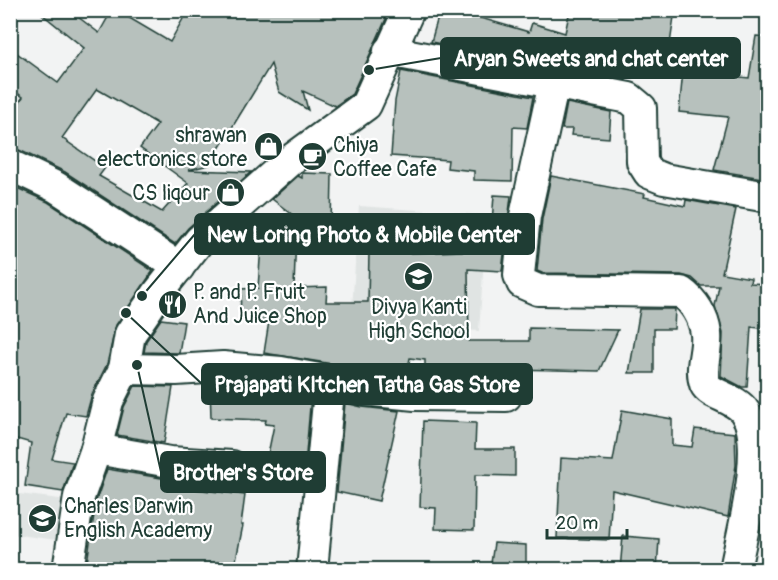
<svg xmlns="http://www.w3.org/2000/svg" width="778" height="580" viewBox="0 0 778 580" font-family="Pangolin,sans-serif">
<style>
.built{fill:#e0e4e3}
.building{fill:#b7c1bd;stroke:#1f3d34;stroke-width:1.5;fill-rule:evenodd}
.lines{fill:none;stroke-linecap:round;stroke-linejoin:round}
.street-casing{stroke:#1f3d34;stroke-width:34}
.street{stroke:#fff;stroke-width:30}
.labels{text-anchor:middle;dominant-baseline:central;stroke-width:4.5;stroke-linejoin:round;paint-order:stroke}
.poi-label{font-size:21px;fill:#1f3d34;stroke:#fff;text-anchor:start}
.leader{fill:none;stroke:#1f3d34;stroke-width:2}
.callout-dot{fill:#1f3d34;stroke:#fff;stroke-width:2}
.callout{fill:#1f3d34;stroke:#1f3d34;stroke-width:2}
.callout-label{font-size:22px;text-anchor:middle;font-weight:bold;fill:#fff}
</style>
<rect width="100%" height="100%" fill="#f2f3f3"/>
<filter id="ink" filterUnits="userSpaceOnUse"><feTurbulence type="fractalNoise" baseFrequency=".0167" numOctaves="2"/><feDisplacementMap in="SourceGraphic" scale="12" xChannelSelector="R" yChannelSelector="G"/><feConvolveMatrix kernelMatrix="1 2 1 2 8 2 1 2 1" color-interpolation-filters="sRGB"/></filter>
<g filter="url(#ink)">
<!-- built -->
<g class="built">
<polygon points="359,206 487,215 479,331 351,323"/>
<polygon points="11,493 76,501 72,542 11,534"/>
</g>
<!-- building -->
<g class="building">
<path d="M37 10H69L99 33 112 10H116L170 42 188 10H390L352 94 335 106 303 91 308 110 279 92 271 64 209 165 188 170 251 172 188 228 175 244 65 172 17 149 10 148V115L23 97 10 88V48L58 83 84 48ZM97 89 158 124 140 148 188 183 162 212 99 176 105 168 62 138Z"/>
<polygon points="440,10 453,10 529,32 532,23 565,33 570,10 675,10 668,57 635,52 626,80 431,42"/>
<polygon points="756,36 768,37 768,179 714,170 728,117 679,112 683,71 749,78"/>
<polygon points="401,71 533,97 527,128 513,127 512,181 474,180 474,171 447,168 448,160 391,156 395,101"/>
<polygon points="567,103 611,112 609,138 571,135 572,129 562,129"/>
<polygon points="302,173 332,174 331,226 306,225 272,199 298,176 302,178"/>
<polygon points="551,176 645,194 644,197 685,206 686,200 736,209 722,273 751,278 750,283 768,284 768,329 751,327 747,387 742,387 721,376 723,333 715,306 719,286 701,286 692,278 681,275 542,273 537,271 542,219"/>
<polygon points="17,188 48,202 153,271 116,325 107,364 92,394 86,416 66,413 52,459 73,462 63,492 25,486 31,443 10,437 10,199"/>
<polygon points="494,195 511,196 502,271 468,269 469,341 529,341 529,328 618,330 599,371 425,367 425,360 410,358 406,377 367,373 333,364 264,353 269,321 240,319 241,289 258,288 262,231 296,231 294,288 327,287 326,302 368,302 369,252 409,253 490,250"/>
<polygon points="640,309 675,309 674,329 654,329 654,373 629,373"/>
<polygon points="161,319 184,322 179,353 144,352 146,341"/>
<polygon points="223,384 279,389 311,395 304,477 265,469 274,425 265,424 266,420 211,418 210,385"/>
<polygon points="135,386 173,387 164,443 117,435 124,407"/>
<polygon points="345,403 362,407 399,411 379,501 337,492"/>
<polygon points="622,410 672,419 672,445 692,447 695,429 735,433 736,465 728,517 612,490 609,540 557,538 561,458 613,461"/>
<polygon points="423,421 476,423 475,449 515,449 515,476 475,475 474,530 435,529 436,508 420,507"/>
<polygon points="107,469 167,479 188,480 196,482 194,489 245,495 241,525 243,525 234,570 86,570 96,501"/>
<polygon points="768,494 768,526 762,525"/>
<polygon points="623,536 659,539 657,570 620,570"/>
<polygon points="494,543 526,545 526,570 490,570"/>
</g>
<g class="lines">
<defs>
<g id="street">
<polyline points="389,51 629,98 641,108 642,162 649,173 664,179 768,197"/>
<path d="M554 83 525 216 519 275 522 283 538 290 681 292C694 301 704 317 706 334 708 350 699 367 705 384 710 395 736 398 745 412 767 444 742 532 735 570"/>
<polyline points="10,165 56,187 179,267"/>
<polyline points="124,369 176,370 223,367 281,372 330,381 364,390 415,395 506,396"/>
<polyline points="96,449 170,462 232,466"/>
<polyline points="68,570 79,497 96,449 108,401 124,369 130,334 158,293 199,241 288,162 366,105 409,10"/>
<polyline points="312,570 330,381"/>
</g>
</defs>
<!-- street casing -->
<use href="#street" class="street-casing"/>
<!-- street -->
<use href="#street" class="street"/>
</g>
</g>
<!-- icons -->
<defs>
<symbol id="shop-disc" viewBox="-11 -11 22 22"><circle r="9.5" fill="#1f3d34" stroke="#fff"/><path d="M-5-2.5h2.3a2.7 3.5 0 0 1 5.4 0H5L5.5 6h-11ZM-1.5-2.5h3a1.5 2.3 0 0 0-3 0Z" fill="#fff"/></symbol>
<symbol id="cafe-disc" viewBox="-11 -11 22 22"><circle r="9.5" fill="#1f3d34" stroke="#fff"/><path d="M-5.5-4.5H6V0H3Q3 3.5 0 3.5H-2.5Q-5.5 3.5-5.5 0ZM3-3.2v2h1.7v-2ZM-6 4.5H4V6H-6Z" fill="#fff"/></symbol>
<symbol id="school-disc" viewBox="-11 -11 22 22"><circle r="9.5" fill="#1f3d34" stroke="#fff"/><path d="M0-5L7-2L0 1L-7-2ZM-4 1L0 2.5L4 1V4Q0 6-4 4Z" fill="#fff"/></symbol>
<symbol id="restaurant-disc" viewBox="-11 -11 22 22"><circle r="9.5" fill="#1f3d34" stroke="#fff"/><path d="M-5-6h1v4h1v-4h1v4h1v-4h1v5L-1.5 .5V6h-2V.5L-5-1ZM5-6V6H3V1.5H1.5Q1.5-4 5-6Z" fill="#fff"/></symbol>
</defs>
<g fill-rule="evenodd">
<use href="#shop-disc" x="252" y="130" width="33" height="33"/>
<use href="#cafe-disc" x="296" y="140" width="33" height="33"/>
<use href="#shop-disc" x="214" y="176" width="33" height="33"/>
<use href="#school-disc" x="402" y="260" width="33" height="33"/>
<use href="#restaurant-disc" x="156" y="288" width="33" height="33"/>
<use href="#school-disc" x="26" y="502" width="33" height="33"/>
</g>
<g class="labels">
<!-- poi labels -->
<g class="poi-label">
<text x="247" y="135" text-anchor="end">shrawan<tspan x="247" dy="24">electronics store</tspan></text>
<text x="333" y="145">Chiya<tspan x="333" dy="24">Coffee Cafe</tspan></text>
<text x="210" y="193" text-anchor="end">CS liqour</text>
<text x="193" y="292">P. and P. Fruit<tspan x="193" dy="24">And Juice Shop</tspan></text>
<text x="419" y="307" text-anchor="middle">Divya Kanti<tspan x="419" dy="24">High School</tspan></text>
<text x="64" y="506">Charles Darwin<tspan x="64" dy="24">English Academy</tspan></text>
</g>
</g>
<!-- callouts -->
<path class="leader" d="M369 70L441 58M142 296L195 234M126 313L202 384M137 365L161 472"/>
<g class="callout-dot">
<circle cx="369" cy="70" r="6"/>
<circle cx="142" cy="296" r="6"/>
<circle cx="126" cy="313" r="6"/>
<circle cx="137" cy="365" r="6"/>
</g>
<g class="callout">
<rect x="441" y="38" width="299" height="40" rx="6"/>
<rect x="195" y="214" width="339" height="40" rx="6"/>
<rect x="202" y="364" width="330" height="40" rx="6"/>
<rect x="161" y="452" width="164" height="40" rx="6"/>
</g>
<g class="callout-label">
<text x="591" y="66">Aryan Sweets and chat center</text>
<text x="364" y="242">New Loring Photo &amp; Mobile Center</text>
<text x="367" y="392">Prajapati KItchen Tatha Gas Store</text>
<text x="243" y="480">Brother's Store</text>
</g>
<!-- margin -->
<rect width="778" height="580" fill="none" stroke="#fff" stroke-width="36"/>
<rect x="18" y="18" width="742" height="544" fill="none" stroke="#1f3d34" stroke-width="2" filter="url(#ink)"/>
<!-- scale -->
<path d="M547 529v9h80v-9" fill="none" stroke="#1f3d34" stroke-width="3"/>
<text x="556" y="529" font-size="18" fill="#1f3d34" stroke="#ffffff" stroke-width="4.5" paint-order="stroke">20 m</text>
</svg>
